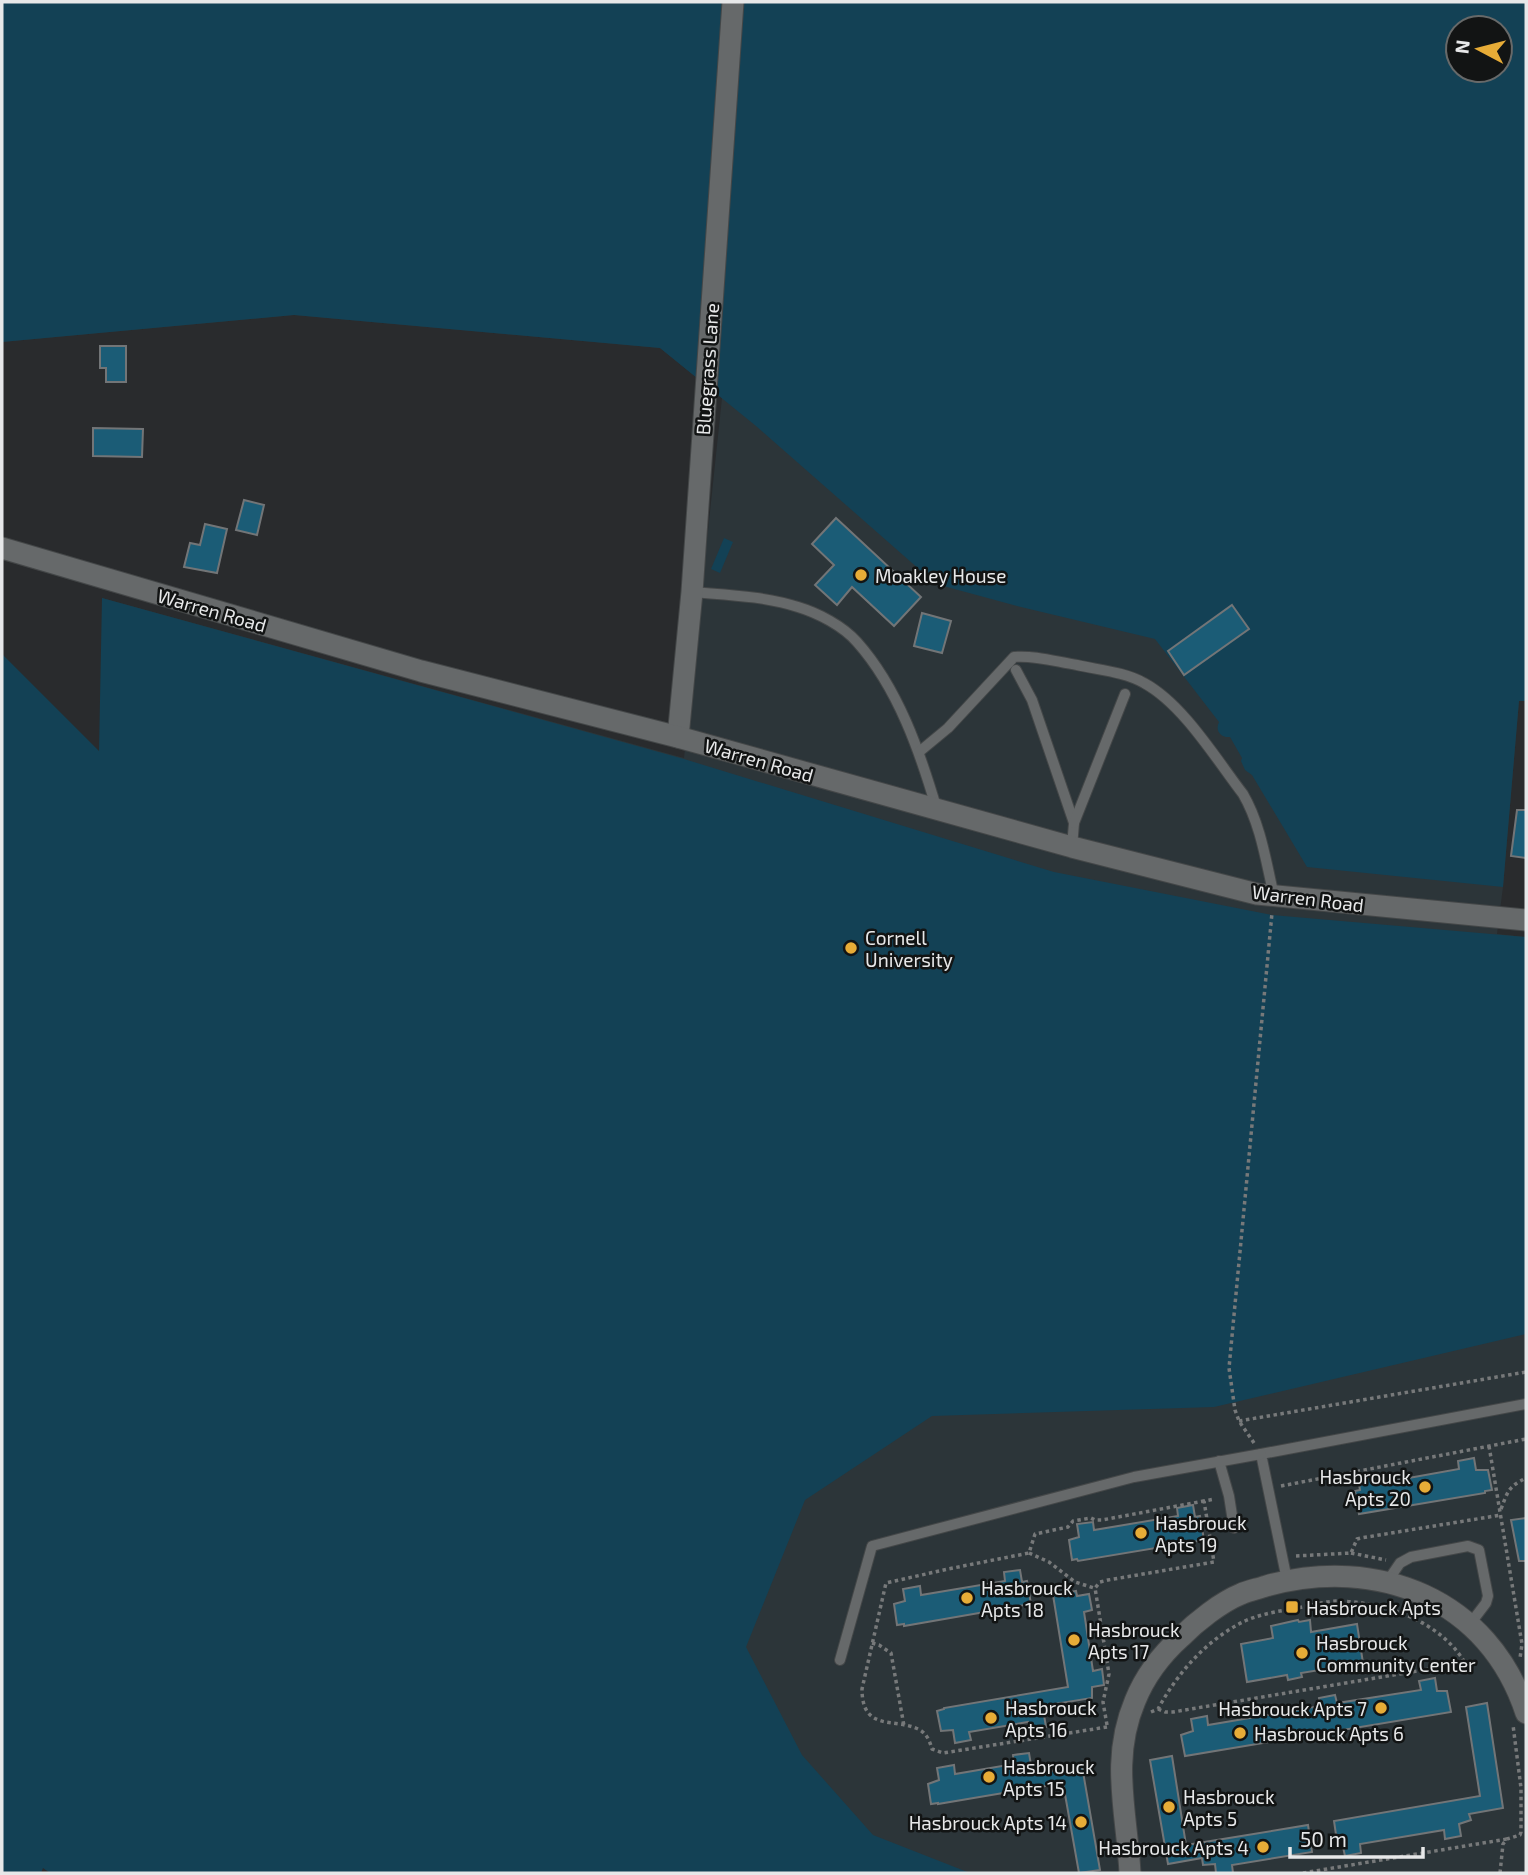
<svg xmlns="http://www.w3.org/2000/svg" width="1528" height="1875" viewBox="0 0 1528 1875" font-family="'Exo 2',sans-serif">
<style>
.built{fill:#2c3539;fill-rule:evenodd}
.green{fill:#134155;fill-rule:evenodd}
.building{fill:#1b5c76;stroke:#727577;stroke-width:2}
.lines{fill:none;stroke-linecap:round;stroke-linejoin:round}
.service-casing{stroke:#444748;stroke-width:12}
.minor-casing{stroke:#444748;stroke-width:23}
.tertiary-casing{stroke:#444748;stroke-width:23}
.path{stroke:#77797a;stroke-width:3.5;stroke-dasharray:3.5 3.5;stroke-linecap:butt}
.service{stroke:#66696a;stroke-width:10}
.minor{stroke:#66696a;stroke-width:21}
.tertiary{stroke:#66696a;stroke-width:21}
.poi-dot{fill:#e7ac37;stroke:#121414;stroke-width:2.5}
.labels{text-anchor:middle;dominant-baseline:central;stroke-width:5;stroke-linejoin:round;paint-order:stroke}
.street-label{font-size:19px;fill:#e7e8e9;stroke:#121414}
.poi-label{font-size:19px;fill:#e7e8e9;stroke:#121414;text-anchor:start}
</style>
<rect width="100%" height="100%" fill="#292b2d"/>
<!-- built -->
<path class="built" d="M1526 2V701H1519L1503 887 1497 934 1526 937V1873H50L190 1073 102 598 684 758 722 398 660 348 294 315 2 342ZM1458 28H1500V70H1458Z"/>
<!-- green -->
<g class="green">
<path d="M2 2H1526V701H1519L1503 887 1307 867 1252 775 1245 770 1241 761 1242 758 1230 737C1220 738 1215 730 1219 722L1155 639 1021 607 936 584 756 426 660 348 294 315 2 342ZM1458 28H1500V70H1458Z"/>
<polygon points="724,538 733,542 720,573 711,569"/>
<polygon points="102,598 684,759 1054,872 1272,915 1526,937 1526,1334 1214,1407 932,1416 805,1500 746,1647 802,1755 873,1835 970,1873 50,1873 43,1868 41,1873 2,1873 2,654 99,751"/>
</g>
<!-- building -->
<g class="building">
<polygon points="100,346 126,346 126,382 106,382 106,368 100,368"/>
<polygon points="93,428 143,429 142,457 93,456"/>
<polygon points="244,500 264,505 257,535 236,530"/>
<polygon points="836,518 921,597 894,626 852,587 837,605 815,585 834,565 812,544"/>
<polygon points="205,524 227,529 217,573 184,567 190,543 200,545"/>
<polygon points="1232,605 1249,629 1184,675 1168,651"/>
<polygon points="922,613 951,621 942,653 914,646"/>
<polygon points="1517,810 1526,810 1526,858 1511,856"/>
<polygon points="1474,1458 1476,1470 1488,1470 1492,1490 1485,1491 1485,1493 1359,1514 1355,1491 1360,1490 1358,1478 1374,1475 1375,1484 1459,1469 1458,1461"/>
<polygon points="1193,1505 1195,1517 1200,1516 1204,1540 1078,1561 1077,1559 1072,1560 1069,1540 1079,1537 1077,1524 1093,1522 1094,1530 1178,1516 1177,1508"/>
<polygon points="1526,1518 1526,1561 1519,1561 1511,1520"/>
<polygon points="1020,1570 1022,1582 1027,1581 1031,1604 904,1626 904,1624 897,1625 894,1604 905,1601 903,1589 920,1586 921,1595 1005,1581 1004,1572"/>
<polygon points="1076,1591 1077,1596 1089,1594 1092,1610 1084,1612 1093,1671 1102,1669 1104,1685 1092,1687 1092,1698 1048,1705 1049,1714 1044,1715 1046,1727 1030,1730 1028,1722 969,1732 971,1740 955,1743 953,1730 941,1731 937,1711 944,1709 944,1708 1068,1687 1053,1595"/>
<polygon points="1298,1620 1299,1622 1310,1620 1311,1632 1357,1624 1363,1663 1301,1673 1302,1677 1288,1680 1287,1675 1247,1682 1241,1644 1273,1638 1271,1626"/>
<polygon points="1435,1678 1437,1691 1447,1691 1451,1712 1185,1756 1181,1735 1193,1731 1191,1719 1207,1716 1208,1725 1320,1706 1319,1698 1335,1695 1337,1703 1421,1690 1419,1681"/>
<polygon points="1487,1703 1503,1808 1469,1814 1471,1820 1459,1824 1461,1836 1445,1839 1444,1830 1360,1844 1361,1853 1345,1856 1343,1847 1338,1848 1334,1821 1480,1796 1466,1707"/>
<polygon points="1029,1753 1031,1765 1036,1764 1038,1773 1082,1766 1100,1870 1079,1873 1063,1783 938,1804 938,1803 931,1804 928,1784 939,1780 937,1768 954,1765 955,1774 1014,1764 1013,1755"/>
<polygon points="1172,1756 1186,1845 1308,1825 1312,1852 1232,1865 1233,1873 1216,1873 1215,1864 1203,1865 1202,1858 1168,1864 1150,1760"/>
</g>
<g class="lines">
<defs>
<g id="service">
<path d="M692 592C727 595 764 596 798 607 818 613 843 626 857 642 898 688 920 752 937 810"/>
<polyline points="1016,670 1032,700 1074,823 1072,847"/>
<path d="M919 752 948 728 1014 657C1035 655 1057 662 1077 665 1099 670 1125 672 1144 683 1183 704 1216 759 1243 794 1261 825 1266 862 1274 896"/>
<polyline points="1074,823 1125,694"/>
<polyline points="1219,1461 1229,1496 1234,1528"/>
<polyline points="1287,1580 1261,1454 1526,1404"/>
<polyline points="1387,1582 1400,1563 1411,1557 1468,1546 1479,1550 1488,1596 1486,1603 1470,1624"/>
<polyline points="840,1660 872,1546 1134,1477 1261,1454"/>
</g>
<g id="minor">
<polyline points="678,737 692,592 733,2"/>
<path d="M1130 1873C1127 1813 1110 1760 1135 1701 1145 1676 1161 1655 1181 1637 1196 1622 1221 1602 1241 1594 1249 1590 1258 1589 1266 1586 1378 1555 1489 1599 1526 1713"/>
</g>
<polyline id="tertiary" points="2,548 421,671 678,737 1072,847 1257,894 1526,920"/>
</defs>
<!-- service casing -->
<use href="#service" class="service-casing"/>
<!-- minor casing -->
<use href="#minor" class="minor-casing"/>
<!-- tertiary casing -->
<use href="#tertiary" class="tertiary-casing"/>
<!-- path -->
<g class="path">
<polyline points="1239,1421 1526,1372"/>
<polyline points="1254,1443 1239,1421 1235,1410 1229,1368 1272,913"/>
<polyline points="1489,1446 1522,1644 1520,1658"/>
<polyline points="1281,1486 1526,1439"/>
<path d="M1501 1509C1508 1491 1508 1487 1526 1478"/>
<polyline points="1029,1553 1049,1562 1075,1582 1094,1588"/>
<polyline points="1351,1553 1386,1560"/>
<polyline points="1296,1556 1351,1553 1357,1539 1361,1538 1501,1515"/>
<polyline points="872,1643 879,1645 891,1653 904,1726"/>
<polyline points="1158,1709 1165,1712 1173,1712 1465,1663"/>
<path d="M1151 1712 1158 1709C1178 1672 1208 1638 1247 1620 1262 1614 1278 1611 1293 1609 1307 1606 1322 1602 1336 1601 1382 1601 1441 1621 1465 1663L1477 1662"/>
<polyline points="1107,1725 1103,1702 1109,1674 1095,1588 1100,1582 1108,1580 1214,1562 1204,1501 1215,1499"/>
<path d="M1107 1727 943 1753 932 1749C930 1742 927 1734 920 1730 896 1717 862 1733 862 1689L886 1583 948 1569 1029 1553 1035 1534 1068 1527 1073 1521 1091 1518 1095 1520H1102L1204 1501"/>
<polyline points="1303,1873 1507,1839"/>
<polyline points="1500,1873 1503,1844 1507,1839 1520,1835 1521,1832 1521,1788 1513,1725"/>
</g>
<!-- service -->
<use href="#service" class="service"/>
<!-- minor -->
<use href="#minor" class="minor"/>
<!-- tertiary -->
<use href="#tertiary" class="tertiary"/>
</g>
<!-- markers -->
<g class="poi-dot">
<circle cx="861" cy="575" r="7"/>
<circle cx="851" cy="948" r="7"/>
<circle cx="1425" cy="1487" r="7"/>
<circle cx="1141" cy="1533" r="7"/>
<circle cx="967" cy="1598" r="7"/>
<rect x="1285" y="1600" width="14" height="14" rx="3.5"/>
<circle cx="1074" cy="1640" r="7"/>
<circle cx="1302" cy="1653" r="7"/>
<circle cx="1381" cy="1708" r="7"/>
<circle cx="991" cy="1718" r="7"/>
<circle cx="1240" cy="1733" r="7"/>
<circle cx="989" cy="1777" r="7"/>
<circle cx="1169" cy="1807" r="7"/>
<circle cx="1081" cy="1822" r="7"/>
<circle cx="1263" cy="1847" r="7"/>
</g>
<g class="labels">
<!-- street labels -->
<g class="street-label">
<text transform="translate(707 369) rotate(-86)">Bluegrass Lane</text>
<text transform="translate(212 610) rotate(16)">Warren Road</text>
<text transform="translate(759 760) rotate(16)">Warren Road</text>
<text transform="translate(1308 898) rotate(7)">Warren Road</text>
</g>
<!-- poi labels -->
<g class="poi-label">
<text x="875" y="575">Moakley House</text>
<text x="865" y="937">Cornell<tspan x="865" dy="22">University</tspan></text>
<text x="1411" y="1476" text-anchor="end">Hasbrouck<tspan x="1411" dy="22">Apts 20</tspan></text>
<text x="1155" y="1522">Hasbrouck<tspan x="1155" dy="22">Apts 19</tspan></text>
<text x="981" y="1587">Hasbrouck<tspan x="981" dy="22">Apts 18</tspan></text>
<text x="1306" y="1607">Hasbrouck Apts</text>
<text x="1088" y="1629">Hasbrouck<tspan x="1088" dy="22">Apts 17</tspan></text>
<text x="1316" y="1642">Hasbrouck<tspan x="1316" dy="22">Community Center</tspan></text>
<text x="1005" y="1707">Hasbrouck<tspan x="1005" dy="22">Apts 16</tspan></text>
<text x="1367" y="1708" text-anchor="end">Hasbrouck Apts 7</text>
<text x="1254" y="1733">Hasbrouck Apts 6</text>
<text x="1003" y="1766">Hasbrouck<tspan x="1003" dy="22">Apts 15</tspan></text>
<text x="1183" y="1796">Hasbrouck<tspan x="1183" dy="22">Apts 5</tspan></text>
<text x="1067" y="1822" text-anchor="end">Hasbrouck Apts 14</text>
<text x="1249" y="1847" text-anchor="end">Hasbrouck Apts 4</text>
</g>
</g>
<!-- border -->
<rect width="1528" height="1875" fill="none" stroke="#e7e8e9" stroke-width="7"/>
<!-- north arrow -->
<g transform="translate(1479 49) rotate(277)"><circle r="33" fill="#121414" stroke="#676969" stroke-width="2"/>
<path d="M0-5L12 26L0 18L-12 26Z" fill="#e7ac37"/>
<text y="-10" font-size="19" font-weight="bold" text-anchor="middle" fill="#e7e8e9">N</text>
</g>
<!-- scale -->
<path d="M1290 1847v10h133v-10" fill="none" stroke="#e7e8e9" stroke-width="3.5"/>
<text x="1300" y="1847" font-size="21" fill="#e7e8e9" stroke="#121414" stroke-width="5" paint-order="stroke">50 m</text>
</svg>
